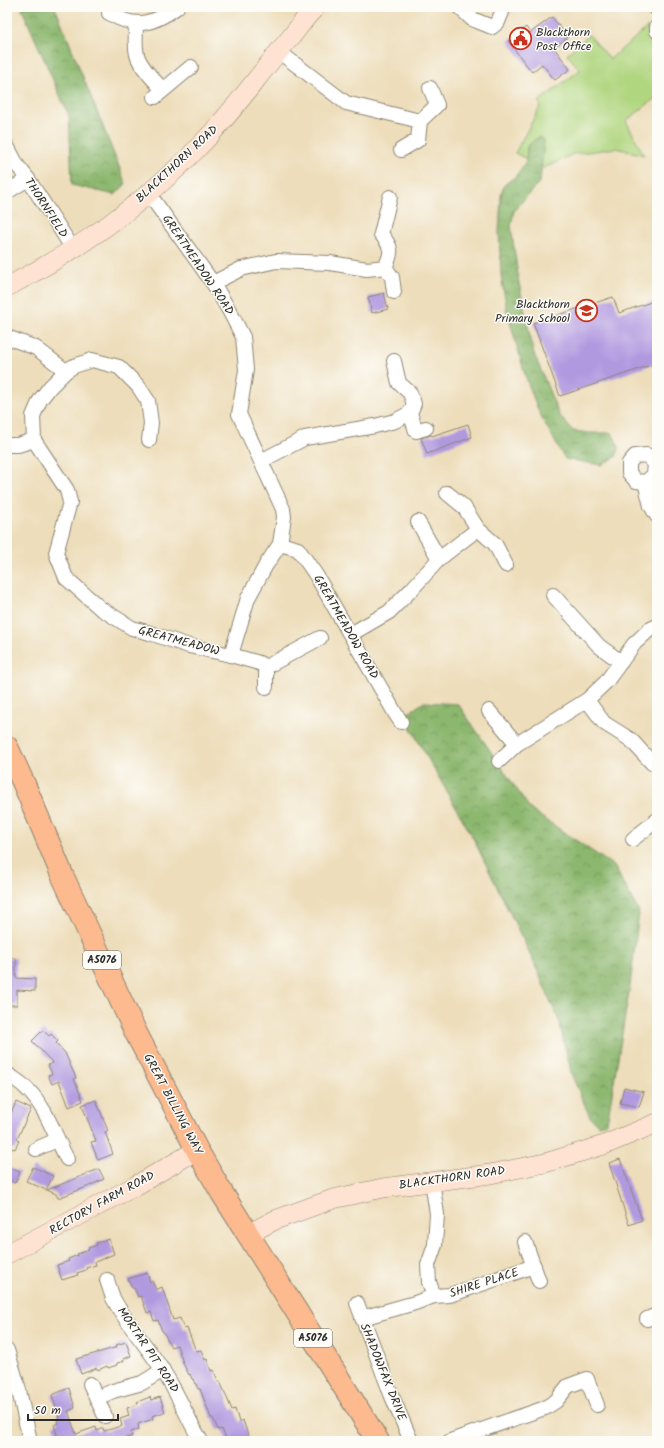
<svg xmlns="http://www.w3.org/2000/svg" width="664" height="1448" viewBox="0 0 664 1448" font-family="Kalam,sans-serif">
<style>
.grass{fill:#b1d680;stroke:#6e8056}
.forest{fill:url(#forest-crowns);stroke:#5c714c}
.building{fill:#b199e0}
.lines{fill:none;stroke-linecap:round;stroke-linejoin:round}
.street-casing{stroke:#8c8472;stroke-width:16}
.secondary-casing{stroke:#8c8472;stroke-width:20}
.primary-casing{stroke:#8c8472;stroke-width:24}
.street{stroke:#fff;stroke-width:14}
.secondary{stroke:#fee3d2;stroke-width:19}
.primary{stroke:#fcba8e;stroke-width:22}
.labels{text-anchor:middle;dominant-baseline:central;stroke-width:3;stroke-linejoin:round;paint-order:stroke}
.shield{fill:#fdfcf7;stroke:#6a6a68;stroke-width:1}
.shield-label{font-size:11px;font-weight:bold;fill:#2b2b2b}
.poi-label{font-size:12px;fill:#2b2b2b;stroke:#fdfcf7;text-anchor:start}
.street-label{font-size:12px;fill:#2b2b2b;stroke:#fdfcf7}
</style>
<defs>
<pattern id="forest-crowns" width="20" height="18" patternUnits="userSpaceOnUse"><rect width="20" height="18" fill="#8cb76e"/><path d="M2 6a3 3 0 1 1 6 0M12 15a3 3 0 1 1 6 0" fill="none" stroke="#73955b"/></pattern>
</defs>
<rect width="100%" height="100%" fill="#fdfcf7"/>
<filter id="ink" filterUnits="userSpaceOnUse"><feTurbulence type="fractalNoise" baseFrequency=".025" numOctaves="2"/><feDisplacementMap in="SourceGraphic" scale="8" xChannelSelector="R" yChannelSelector="G"/><feConvolveMatrix kernelMatrix="1 2 1 2 8 2 1 2 1" color-interpolation-filters="sRGB"/></filter>
<filter id="wash" filterUnits="userSpaceOnUse"><feTurbulence type="fractalNoise" baseFrequency=".012" numOctaves="4" result="noise"/><feDisplacementMap in="SourceGraphic" scale="16" xChannelSelector="R" yChannelSelector="G"/><feGaussianBlur stdDeviation="0.9" result="paint"/><feColorMatrix in="noise" values="0 0 0 0 0 0 0 0 0 0 0 0 0 0 0 0 0 1.4 0 .05"/><feComposite in="paint" operator="in"/></filter>
<g filter="url(#wash)">
<rect width="100%" height="100%" fill="#edddba"/>
<!-- grass -->
<polygon class="grass" points="648,27 655,65 657,68 657,97 626,121 644,155 616,148 573,154 544,168 515,153 541,105 538,102 580,70 567,54 589,35 610,59"/>
<!-- forest -->
<g class="forest">
<polygon points="21,7 55,7 126,184 115,195 72,185 69,116"/>
<polygon points="540,137 544,140 540,181 514,211 511,226 519,283 533,351 559,415 573,431 590,433 612,433 619,447 616,457 601,465 565,459 540,415 526,378 507,311 501,275 499,233 501,196 504,185 516,176 526,161 527,147 534,140"/>
<polygon points="424,702 458,704 531,810 614,866 639,912 630,986 607,1123 598,1125 590,1117 572,1076 559,1021 531,956 472,836 404,716"/>
</g>
<g id="blocks">
<!-- building -->
<g class="building">
<polygon points="552,17 568,37 554,48 570,69 555,80 542,64 532,72 508,41 526,27 530,33"/>
<polygon points="384,293 388,309 372,313 368,297"/>
<polygon points="613,297 619,313 657,300 657,363 560,396 533,323"/>
<polygon points="468,424 472,437 427,454 421,438 431,435 432,436"/>
<polygon points="7,958 16,958 16,978 35,979 35,991 17,990 17,1005 7,1005"/>
<polygon points="43,1030 49,1036 51,1034 58,1041 56,1043 65,1053 76,1078 74,1079 83,1101 69,1107 59,1081 52,1084 48,1075 52,1074 48,1065 53,1063 32,1041"/>
<polygon points="624,1087 644,1092 639,1107 620,1103"/>
<polygon points="96,1100 108,1131 105,1132 113,1154 98,1160 91,1142 96,1141 82,1105"/>
<polygon points="16,1102 31,1109 17,1139 19,1141 15,1149 12,1148 7,1160 7,1122"/>
<polygon points="620,1159 642,1220 629,1225 609,1163"/>
<polygon points="7,1167 20,1172 15,1183 7,1180"/>
<polygon points="33,1167 53,1176 46,1190 26,1181"/>
<polygon points="99,1169 104,1179 87,1187 58,1198 56,1194 47,1190"/>
<polygon points="109,1239 114,1254 95,1262 96,1265 86,1268 86,1270 77,1273 78,1275 62,1280 57,1265 69,1261 68,1259 78,1255 77,1254 89,1250 88,1248 97,1245 96,1243"/>
<polygon points="147,1273 150,1282 152,1281 156,1290 162,1287 173,1320 180,1318 184,1329 187,1328 196,1351 201,1350 205,1360 207,1359 211,1371 214,1370 218,1381 220,1381 232,1410 235,1409 239,1422 243,1420 250,1441 227,1441 222,1429 218,1430 213,1418 211,1418 200,1389 198,1389 196,1384 195,1384 193,1379 192,1379 190,1374 189,1375 183,1363 177,1345 171,1347 163,1331 162,1331 158,1320 154,1321 151,1312 147,1313 141,1296 138,1297 134,1288 132,1288 128,1279"/>
<polygon points="126,1342 131,1356 123,1359 124,1361 117,1363 117,1365 108,1368 107,1366 98,1370 97,1368 81,1374 76,1359 111,1349 117,1347 116,1345"/>
<polygon points="69,1388 75,1408 68,1411 76,1434 96,1427 97,1431 103,1428 104,1431 122,1426 120,1419 129,1416 127,1408 138,1404 137,1402 150,1397 151,1400 160,1397 165,1412 152,1416 153,1419 138,1424 139,1429 131,1432 132,1436 118,1441 59,1441 54,1425 58,1423 57,1418 59,1418 52,1395"/>
</g>
</g>
</g>
<g filter="url(#ink)">
<use href="#blocks" fill-opacity="0" stroke="#8c8472" stroke-width="1"/>
<g class="lines">
<defs>
<g id="street">
<path d="M109 7V13C135 29 153 25 177 7"/>
<polyline points="459,7 472,19 492,27 498,22 504,7"/>
<polyline points="655,7 657,9"/>
<path d="M136 24C136 35 134 48 138 58 143 70 155 81 163 90"/>
<polyline points="657,27 657,31"/>
<polyline points="278,51 346,103 420,121"/>
<polyline points="155,97 191,67"/>
<polyline points="7,146 17,165 28,179 73,249"/>
<polyline points="401,150 418,140 420,121 437,105 430,88"/>
<polyline points="7,192 28,179"/>
<polyline points="149,194 213,283 230,312 243,337 246,370 239,414 283,509 284,517 280,544 266,565 248,598 231,655"/>
<path d="M390 197 381 234C392 247 393 252 385 267L392 277 394 292"/>
<polyline points="213,283 241,269 276,261 330,263 367,269 385,267"/>
<polyline points="7,337 36,348 66,371"/>
<polyline points="394,361 399,383 410,393 414,404 410,413 416,431 426,428"/>
<polyline points="149,440 151,423 148,401 138,386 119,367 92,360 74,366 66,371 50,387 40,400 33,416 34,440 67,490 70,502 56,553 66,578 100,608 132,628 150,633 189,646 231,655 259,663 266,667 320,638"/>
<polyline points="7,445 18,445 34,440"/>
<polygon points="647,455 655,464 654,475 645,482 636,481 629,473 629,463 635,456"/>
<polyline points="261,461 305,438 375,426 395,421 410,413"/>
<polyline points="645,482 651,506 657,516"/>
<polyline points="447,493 464,507 478,529 495,544 506,565"/>
<polyline points="418,522 439,559"/>
<polyline points="280,544 298,549 316,575 395,713 401,722"/>
<polyline points="553,595 599,646 621,662"/>
<polyline points="351,634 389,612 412,589 439,559 478,529"/>
<polyline points="266,687 266,667"/>
<polyline points="587,700 604,723 631,740 652,763"/>
<polyline points="489,711 517,744"/>
<polyline points="499,761 517,744 587,700 606,682 634,644 649,630 657,626"/>
<polyline points="633,839 657,820"/>
<path d="M7 1074C13 1078 20 1082 25 1087 46 1106 54 1134 67 1159"/>
<polyline points="36,1149 57,1140"/>
<polyline points="525,1242 539,1281"/>
<path d="M107 1280C109 1286 111 1292 113 1298 125 1322 148 1347 163 1371 178 1393 187 1418 201 1441"/>
<polyline points="434,1296 450,1295 534,1266"/>
<polyline points="357,1303 391,1394 411,1441"/>
<polyline points="362,1318 415,1303 434,1296 429,1282 428,1265 435,1245 437,1214 432,1181"/>
<polyline points="647,1319 657,1315"/>
<polyline points="7,1350 18,1386 30,1441"/>
<polyline points="90,1384 105,1416"/>
<polyline points="97,1398 113,1391 142,1383 163,1370"/>
<polyline points="450,1441 545,1408 556,1401 568,1386 587,1379 597,1405"/>
</g>
<g id="secondary">
<path d="M7 287C82 248 152 198 210 135 239 104 263 69 291 37 299 27 307 15 316 7"/>
<polyline points="248,1234 275,1220 333,1199 383,1188 490,1174 545,1163 604,1145 657,1123"/>
<polyline points="7,1254 135,1186 197,1150"/>
</g>
<polyline id="primary" points="7,747 24,784 63,877 136,1033 197,1150 222,1193 378,1441"/>
</defs>
<!-- street casing -->
<use href="#street" class="street-casing"/>
<!-- secondary casing -->
<use href="#secondary" class="secondary-casing"/>
<!-- primary casing -->
<use href="#primary" class="primary-casing"/>
<!-- street -->
<use href="#street" class="street"/>
<!-- secondary -->
<use href="#secondary" class="secondary"/>
<!-- primary -->
<use href="#primary" class="primary"/>
</g>
</g>
<!-- icons -->
<defs>
<symbol id="civic-ring" viewBox="-11 -11 22 22"><circle r="9.5" fill="#fdfcf7" stroke="#c8321e" stroke-width="1.5"/><path d="M-.6-6.5H3V-4.5H.6V-3L4-1V1h2V6H-6V1h2V-1L-.6-3ZM-1.2 2.5V6h2.4V2.5Z" fill="#c8321e"/></symbol>
<symbol id="school-ring" viewBox="-11 -11 22 22"><circle r="9.5" fill="#fdfcf7" stroke="#c8321e" stroke-width="1.5"/><path d="M0-5L7-2L0 1L-7-2ZM-4 1L0 2.5L4 1V4Q0 6-4 4Z" fill="#c8321e"/></symbol>
</defs>
<g fill-rule="evenodd">
<use href="#civic-ring" x="508" y="26" width="25" height="25"/>
<use href="#school-ring" x="574" y="298" width="25" height="25"/>
</g>
<g class="labels">
<!-- shield labels -->
<g class="shield">
<rect x="83" y="951" width="38" height="18" rx="3"/>
<rect x="294" y="1329" width="38" height="18" rx="3"/>
</g>
<g class="shield-label">
<text x="102" y="960">A5076</text>
<text x="313" y="1338">A5076</text>
</g>
<!-- poi labels -->
<g class="poi-label">
<text x="536" y="32">Blackthorn<tspan x="536" dy="14">Post Office</tspan></text>
<text x="570" y="304" text-anchor="end">Blackthorn<tspan x="570" dy="14">Primary School</tspan></text>
</g>
<!-- street labels -->
<g class="street-label">
<text transform="translate(177 164) rotate(-43)">BLACKTHORN ROAD</text>
<text transform="translate(46 208) rotate(57)">THORNFIELD</text>
<text transform="translate(198 265) rotate(56)">GREATMEADOW ROAD</text>
<text transform="translate(346 627) rotate(60)">GREATMEADOW ROAD</text>
<text transform="translate(179 641) rotate(15)">GREATMEADOW</text>
<text transform="translate(173 1104) rotate(62)">GREAT BILLING WAY</text>
<text transform="translate(452 1178) rotate(-8)">BLACKTHORN ROAD</text>
<text transform="translate(102 1203) rotate(-29)">RECTORY FARM ROAD</text>
<text transform="translate(484 1283) rotate(-18)">SHIRE PLACE</text>
<text transform="translate(148 1350) rotate(56)">MORTAR PIT ROAD</text>
<text transform="translate(383 1372) rotate(68)">SHADOWFAX DRIVE</text>
</g>
</g>
<!-- margin -->
<rect width="664" height="1448" fill="none" stroke="#fdfcf7" stroke-width="24"/>
<!-- scale -->
<path d="M28 1414v6h90v-6" fill="none" stroke="#2b2b2b" stroke-width="2"/>
<text x="34" y="1414" font-size="12" fill="#2b2b2b" stroke="#fdfcf7" stroke-width="3" paint-order="stroke">50 m</text>
</svg>
